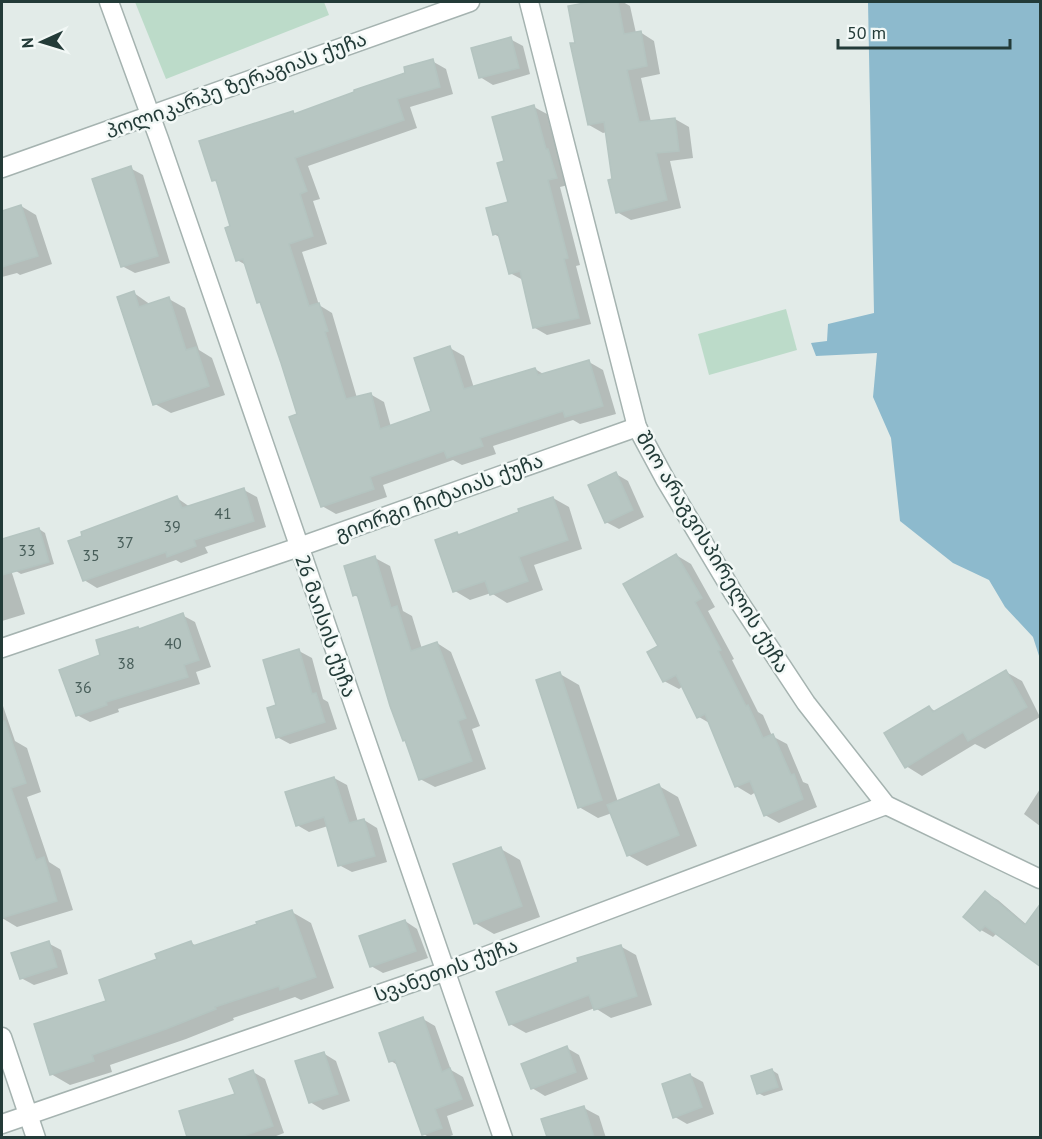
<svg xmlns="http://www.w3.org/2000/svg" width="1042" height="1139" viewBox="0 0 1042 1139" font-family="'PT Sans','Noto Sans Georgian',sans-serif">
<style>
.green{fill:#bcdbc9}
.water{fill:#8dbacd}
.shadow{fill:#0003}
.building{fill:#b7c6c2;stroke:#b4c4c0;stroke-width:1.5}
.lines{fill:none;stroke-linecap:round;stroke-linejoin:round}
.minor-casing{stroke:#a5b3b0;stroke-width:21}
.minor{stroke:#fff;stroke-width:18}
.labels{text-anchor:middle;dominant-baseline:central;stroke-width:5;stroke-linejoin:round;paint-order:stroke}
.number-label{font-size:16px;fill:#485e5a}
.street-label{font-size:20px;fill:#233b38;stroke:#f2f8f6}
</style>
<rect width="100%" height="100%" fill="#e2ebe8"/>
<!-- green -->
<g class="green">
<polygon points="135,2 324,2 329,15 166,79"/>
<polygon points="786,309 797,350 709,375 698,334"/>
</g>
<!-- water -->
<polygon class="water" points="868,2 1040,2 1040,659 1033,637 1005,607 989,580 953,563 900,521 891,438 873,397 877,353 816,356 811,343 827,341 828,324 874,313"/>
<!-- shadow -->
<g class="shadow">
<polygon points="597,2 623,2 630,6 636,33 640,32 654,41 660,74 641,78 651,122 675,119 689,127 693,158 670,161 681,208 631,220 617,212 607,132 603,133 589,125 569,7"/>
<polygon points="510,39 523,46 530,74 493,85 480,77"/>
<polygon points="432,61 446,69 453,94 410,107 417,128 308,166 320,199 313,201 327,244 302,252 319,305 332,313 357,398 370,394 384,402 391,427 433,412 450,348 464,356 474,388 535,369 545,375 589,362 603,370 616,414 580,424 573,420 493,446 496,454 462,465 453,460 383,485 387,497 336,514 322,506 299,415 262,304 258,302 246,265 237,260 232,227 219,183 213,180 293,113 296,115 407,74"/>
<polygon points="534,107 547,114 558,156 561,157 568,185 560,187 580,265 576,266 591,324 547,335 535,328 523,280 510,273 501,238 494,234 509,203 506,162"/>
<polygon points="130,168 143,175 170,263 135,273 122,266"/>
<polygon points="21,206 36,215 52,264 20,275 17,273 2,277 2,212"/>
<polygon points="134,293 151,305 169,299 185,308 199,350 212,358 225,395 171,413 155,404"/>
<polygon points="616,474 628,481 644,517 619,529 606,522"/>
<polygon points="244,490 257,497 266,527 205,547 208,553 181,563 176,560 97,588 84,580 177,498 190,507"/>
<polygon points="553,498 569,507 582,549 534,565 543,590 507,603 491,593 470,600 455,591 457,533 461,535"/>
<polygon points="39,529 45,533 54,564 21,574 16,571"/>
<polygon points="676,555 691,564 715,607 708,611 734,659 732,660 758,712 763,715 772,736 787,744 803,782 808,784 817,807 779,823 765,815 756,792 751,795 736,786 711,724 699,717 683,686 679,689 664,681 660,647"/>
<polygon points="375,558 390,566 403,611 412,616 422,649 437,643 451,652 480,726 472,729 486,769 435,787 420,779 407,742 404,740 360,598 354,595"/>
<polygon points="2,565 11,570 25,614 2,621"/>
<polygon points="182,615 195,622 211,667 196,672 200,684 118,709 119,712 90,722 77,715 102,656 140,630"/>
<polygon points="299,651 312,658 323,699 328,702 337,729 290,744 277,737 278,706"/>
<polygon points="1006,672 1022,681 1040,717 985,749 975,744 922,776 906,766 929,707 936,712"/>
<polygon points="560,674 579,685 618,802 659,786 678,797 697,846 647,866 628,855 612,813 598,818 579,807"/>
<polygon points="2,703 15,741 27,748 41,792 27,797 49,862 60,869 73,910 17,927 2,918"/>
<polygon points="334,778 347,785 358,822 364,820 377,828 387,862 352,872 339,865 328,826 309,832 297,825"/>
<polygon points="1040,789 1040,826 1024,814"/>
<polygon points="501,849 520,860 540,917 494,934 475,923"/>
<polygon points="986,893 998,900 1027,925 1040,965 997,933 993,937 981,930 965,917"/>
<polygon points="292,912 311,923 334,988 301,1000 295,997 233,1018 234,1020 186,1039 110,1065 112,1072 70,1085 51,1074 108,1002 159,960 191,943 197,946 259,925"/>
<polygon points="405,921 417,929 428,958 383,973 371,966"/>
<polygon points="48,943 61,950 68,974 34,985 21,978"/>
<polygon points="620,946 636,955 652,1005 611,1018 595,1008 526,1033 510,1024"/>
<polygon points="423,1019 435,1026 451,1070 463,1077 474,1106 447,1116 453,1135 445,1138 430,1138 424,1134 399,1066 391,1061"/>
<polygon points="567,1048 579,1055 588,1079 545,1096 532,1088"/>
<polygon points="323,1053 336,1061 350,1101 323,1110 310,1102"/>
<polygon points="772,1070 778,1074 783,1090 764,1096 758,1093"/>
<polygon points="253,1072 265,1079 284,1133 271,1138 189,1138 181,1112 237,1095"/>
<polygon points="690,1075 703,1082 714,1114 687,1124 675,1117"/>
<polygon points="584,1108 599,1116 606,1138 548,1138 543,1120"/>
</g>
<!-- building -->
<g class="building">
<polygon points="590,2 618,2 624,34 641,31 647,66 627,70 639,122 675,118 679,151 656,153 667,200 616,213 608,180 612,179 604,122 588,125 570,43 575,43 568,6"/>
<polygon points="511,37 519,68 479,78 471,48"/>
<polygon points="433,59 440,87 397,99 404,120 295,158 307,191 300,194 313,236 289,244 309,306 319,303 328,331 325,332 346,399 371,393 380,429 431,411 414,358 450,346 464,389 535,368 538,375 589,360 603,406 565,417 563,411 480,438 483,446 447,458 444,451 370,477 374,489 321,507 289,417 297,414 281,363 260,302 257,303 243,259 236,261 225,228 230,226 216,180 212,181 199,141 293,111 294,114 354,92 354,90 405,73 404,67"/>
<polygon points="534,105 546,149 548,149 557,178 548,180 568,258 564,259 579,318 533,328 520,271 509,274 498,233 493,235 486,208 508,202 497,163 504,161 492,117"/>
<polygon points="131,166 158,256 121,267 92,179"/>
<polygon points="21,205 38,256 2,267 2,211"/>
<polygon points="134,291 139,307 169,297 186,350 196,347 209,386 153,405 117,297"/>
<polygon points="616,472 633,510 605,523 588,485"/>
<polygon points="244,488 254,521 194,540 196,546 167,557 166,552 83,581 68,541 82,536 81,532 177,496 182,508"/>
<polygon points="553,497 568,540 519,557 528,581 490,595 485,581 453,592 435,540 457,532 458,535 519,512 518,509"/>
<polygon points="39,528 49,562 2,575 2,539"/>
<polygon points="676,554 702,598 695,602 721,650 718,651 746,706 748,705 763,738 773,734 791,775 794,774 803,799 764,816 750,781 735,787 705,714 697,718 676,675 663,682 647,652 658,646 623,584"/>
<polygon points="375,556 391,608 397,606 411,651 437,642 466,718 458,721 472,761 419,780 405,740 403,741 390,706 357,594 353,596 344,566"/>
<polygon points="183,613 199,660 184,665 188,677 106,702 107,705 76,716 59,670 100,655 96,640 138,627 139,629"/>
<polygon points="299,649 312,694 316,693 325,722 276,738 267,708 276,705 263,660"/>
<polygon points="1006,670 1027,707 968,741 963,732 905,768 884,733 929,706 933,712"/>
<polygon points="560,672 602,800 578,808 536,680"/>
<polygon points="2,721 5,721 26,783 11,788 36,860 44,857 57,901 2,918"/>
<polygon points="334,777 349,823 364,819 375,856 338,866 324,817 296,826 285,792"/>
<polygon points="659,784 679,835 627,856 607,805"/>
<polygon points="501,847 522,906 474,924 453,864"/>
<polygon points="985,891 1025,925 1041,903 1041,967 985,926 980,931 963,917"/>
<polygon points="292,910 316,977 280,990 279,986 215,1007 216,1009 166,1029 92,1055 94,1061 50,1075 34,1024 106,1001 99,980 157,959 155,954 191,941 193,946 257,924 256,922"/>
<polygon points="405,920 416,951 370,967 359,936"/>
<polygon points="49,941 57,967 20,979 11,953"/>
<polygon points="621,945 637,996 594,1010 589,995 509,1025 496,992 578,962 577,958"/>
<polygon points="423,1017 442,1072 450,1068 462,1099 435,1109 442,1128 422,1135 395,1060 389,1062 379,1033"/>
<polygon points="567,1046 576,1072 531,1089 521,1064"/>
<polygon points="324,1052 338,1094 309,1103 295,1061"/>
<polygon points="772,1069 778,1087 757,1094 751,1076"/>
<polygon points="253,1070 273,1126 240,1137 187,1137 179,1111 235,1094 229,1079"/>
<polygon points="690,1074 702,1107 673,1118 662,1084"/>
<polygon points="584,1106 594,1137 547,1137 541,1119"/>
</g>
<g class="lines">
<defs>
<g id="minor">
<polyline points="109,2 159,139 503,1138"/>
<polyline points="529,2 637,427 665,479 734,594 806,703 886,805 1040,879"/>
<polyline points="2,168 470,2"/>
<polyline points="2,648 299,547 637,427"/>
<polyline points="2,1037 36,1138"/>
<polyline points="2,1124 446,971 886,805"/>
</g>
</defs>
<!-- minor casing -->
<use href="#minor" class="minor-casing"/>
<!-- minor -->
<use href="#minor" class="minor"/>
</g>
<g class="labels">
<!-- number labels -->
<g class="number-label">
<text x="223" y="513">41</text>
<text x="172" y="526">39</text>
<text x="125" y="542">37</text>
<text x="27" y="550">33</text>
<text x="91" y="555">35</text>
<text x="173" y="643">40</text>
<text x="126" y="663">38</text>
<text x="83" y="687">36</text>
</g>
<!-- street labels -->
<g class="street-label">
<text transform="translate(236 85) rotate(-20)">პოლიკარპე ზერაგიას ქუჩა</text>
<text transform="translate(439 497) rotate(-20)">გიორგი ჩიტაიას ქუჩა</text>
<text transform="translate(713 552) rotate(59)">შიო არაგვისპირელის ქუჩა</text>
<text transform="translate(326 626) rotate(71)">26 მაისის ქუჩა</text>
<text transform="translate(446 970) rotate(-20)">სვანეთის ქუჩა</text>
</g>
</g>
<!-- border -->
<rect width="1042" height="1139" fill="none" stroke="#233b38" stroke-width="6"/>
<!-- north arrow -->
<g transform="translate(42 42) rotate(266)" stroke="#f2f8f6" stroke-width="4.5" paint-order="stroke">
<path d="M0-4.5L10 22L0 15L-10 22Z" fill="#233b38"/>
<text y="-9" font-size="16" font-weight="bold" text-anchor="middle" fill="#233b38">N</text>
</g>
<!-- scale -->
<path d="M838 39v9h172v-9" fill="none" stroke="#233b38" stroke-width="3"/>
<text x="847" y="39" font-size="18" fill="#233b38" stroke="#f2f8f6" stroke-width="4.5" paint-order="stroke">50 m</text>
</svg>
